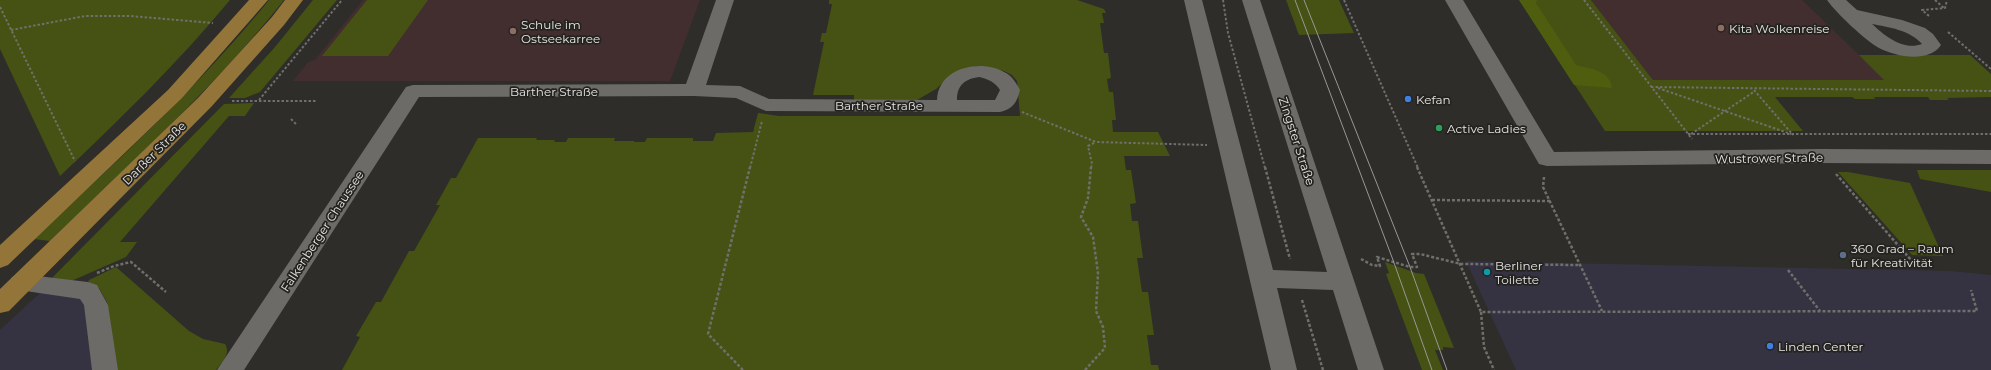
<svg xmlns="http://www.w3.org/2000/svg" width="1991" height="370" viewBox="0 0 1991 370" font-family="Montserrat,sans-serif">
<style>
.commercial{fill:#353242}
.education{fill:#432e2f}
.green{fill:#455213}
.forest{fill:#4e5e0e}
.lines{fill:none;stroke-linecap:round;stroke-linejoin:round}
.path-far1{stroke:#706f6b;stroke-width:2;stroke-dasharray:2.5 2;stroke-linecap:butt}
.path{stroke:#706f6b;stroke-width:2.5;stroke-dasharray:3 2;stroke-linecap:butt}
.minor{fill:#6d6b67;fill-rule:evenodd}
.major{fill:#937439;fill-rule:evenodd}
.tram{stroke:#989794;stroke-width:1}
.education-dot{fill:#8d6e63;stroke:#24231f;stroke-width:1.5}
.shop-dot{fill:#3f7fe0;stroke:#24231f;stroke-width:1.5}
.leisure-dot{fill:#2e9e5b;stroke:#24231f;stroke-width:1.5}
.service-dot{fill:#5c6f8a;stroke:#24231f;stroke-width:1.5}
.culture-dot{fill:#0f9aa8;stroke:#24231f;stroke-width:1.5}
.labels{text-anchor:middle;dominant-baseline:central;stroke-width:3.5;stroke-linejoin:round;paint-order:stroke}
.poi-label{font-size:12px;fill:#e7e5e3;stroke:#24231f;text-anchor:start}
.street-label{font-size:12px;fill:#e7e5e3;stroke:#24231f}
</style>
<rect width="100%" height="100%" fill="#2e2d29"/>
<!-- commercial -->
<g class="commercial">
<polygon points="1466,261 1951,271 1991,275 1991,370 1516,370"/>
<polygon points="42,291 85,297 93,370 0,370 0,330"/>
</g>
<!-- education -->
<g class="education">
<polygon points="363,0 700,0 670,81 293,81 308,62 315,60"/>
<polygon points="1591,0 1802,0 1885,80 1653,80"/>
</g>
<!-- green -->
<g class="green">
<path d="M0 0H230C178 63 119 120 60 176L0 49Z"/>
<path d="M269 0H284C214 88 130 164 50 241L34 239C115 163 199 87 269 0Z"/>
<polygon points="313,0 337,0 260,92 245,98 229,98 275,47"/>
<polygon points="367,0 428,0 388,56 322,56"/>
<polygon points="829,0 1077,0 1104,9 1106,13 1102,13 1104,23 1100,23 1104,53 1108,53 1111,78 1107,79 1109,92 1113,92 1116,120 1112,120 1113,132 1158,132 1170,156 1124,156 1126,170 1131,170 1136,203 1130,204 1132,221 1138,221 1143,258 1137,258 1142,292 1148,292 1154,335 1147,335 1151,365 1158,365 1159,370 342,370 360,337 356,336 376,302 381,302 409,251 414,251 440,205 436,205 451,178 456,178 478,138 537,138 536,140 555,140 554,142 566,142 568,138 615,138 614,141 634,141 634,142 645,142 647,138 693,138 693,141 713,141 716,133 753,132 758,113 779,116 1020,116 1017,81 1012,75 1004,71 981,66 970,67 948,78 936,89 917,100 854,100 854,95 813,95 824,42 820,42 822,33 826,33 832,4 829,4"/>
<polygon points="1286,0 1339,0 1354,33 1299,35"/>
<polygon points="1519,0 1591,0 1653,80 1884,80 1859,55 1970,55 1991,74 1991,97 1947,98 1949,100 1930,100 1928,97 1874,97 1875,99 1855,99 1852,97 1775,97 1803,131 1605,131"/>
<polygon points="254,103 245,116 229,116 120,242 137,242 126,257 69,282 50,280 224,104"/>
<polygon points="1917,170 1991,170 1991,192 1920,179"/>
<polygon points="1838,172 1848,172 1910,183 1943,256 1912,255"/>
<polygon points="1385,262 1416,273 1424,274 1454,348 1443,347 1443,350 1435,350 1443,370 1422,370 1386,274 1389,273"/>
<path d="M116 267 189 331 203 339 225 344C231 354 222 362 216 370H117L107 302 99 288 88 282 89 280Z"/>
</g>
<!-- forest -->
<path class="forest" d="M1519 0H1537L1536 3 1576 65C1591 69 1610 70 1612 88L1574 85Z"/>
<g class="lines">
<!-- path-far1 -->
<g class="path-far1">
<polyline points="1223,0 1228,33 1265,168"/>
<polyline points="1344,0 1418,168"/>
<polyline points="1584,0 1692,139"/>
<polyline points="1935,0 1944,8"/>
<polyline points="0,7 75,161"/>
<polyline points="1929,16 1922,10 1945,8 1947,0"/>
<polyline points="11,30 85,16 130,16 213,23"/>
<polyline points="1948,32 1991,69"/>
<polyline points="1651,87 1991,91"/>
<polyline points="1658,88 1791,134"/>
<polyline points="1754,90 1793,135"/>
<polyline points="259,100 342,0"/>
<polyline points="232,101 316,101"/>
<polyline points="1022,112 1096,142 1207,145"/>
<polyline points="291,119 297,125"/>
<polyline points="1688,134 1991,134"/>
<polyline points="1691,134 1755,91"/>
<polyline points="750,168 762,121"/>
<polyline points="1091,168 1092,164 1088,146 1096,142"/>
</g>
<!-- path -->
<g class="path">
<polyline points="1265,167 1290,259"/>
<polyline points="1417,167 1481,312 1977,311 1971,290"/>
<polyline points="1836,174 1911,260 1917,260"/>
<polyline points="1544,177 1543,187 1602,311"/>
<polyline points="1432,200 1550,201"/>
<polyline points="1361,259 1372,265 1380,266 1377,257 1410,267 1417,267 1412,254 1420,254 1461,264 1579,265"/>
<polyline points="1788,270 1820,311"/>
<polyline points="97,273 114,266 131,262 166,292"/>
<polyline points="1302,300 1323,370"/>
<polyline points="1481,312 1484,347 1494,370"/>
<polyline points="743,370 708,334 750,167"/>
<polyline points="1085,370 1105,348 1103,327 1096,311 1098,273 1093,237 1081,217 1088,198 1091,167"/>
</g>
<!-- minor -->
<g class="minor">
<path d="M716 0H734L706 85 740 86 769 99 937 100C938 67 982 58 1006 73 1013 77 1016 83 1020 90 1017 102 1013 109 1000 112L766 111 736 98 694 96 419 97 244 370H217L406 87 413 85 686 84ZM979 77C988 79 995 82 1000 90L995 100H957C957 85 965 79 979 77Z"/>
<polygon points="1184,0 1202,0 1273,270 1327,272 1242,0 1260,0 1384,370 1358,370 1333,290 1277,288 1297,370 1271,370"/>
<polygon points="1445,0 1463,0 1554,152 1821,149 1991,150 1991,164 1821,163 1547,166 1539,164"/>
<path d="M1827 0H1846L1857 10 1902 20 1925 28 1933 34 1941 45C1929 63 1896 57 1879 48 1865 40 1836 13 1827 0ZM1872 24C1888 27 1910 30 1922 44 1903 51 1885 36 1872 24Z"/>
<polygon points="21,274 88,282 97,285 108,305 118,370 92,370 84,305 80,299 12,289 9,283 12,277"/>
</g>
<!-- major -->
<g class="major">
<polygon points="249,0 268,0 182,98 8,265 0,268 0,245 168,90"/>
<polygon points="285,0 303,0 284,25 212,106 9,311 0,313 0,289 198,98 272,17"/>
</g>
<!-- tram -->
<g class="tram">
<polyline points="1295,0 1393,260 1432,370"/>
<polyline points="1304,0 1410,267 1447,370"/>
</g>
</g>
<!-- markers -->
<g class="education-dot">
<circle cx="1721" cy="28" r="4"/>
<circle cx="513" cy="31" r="4"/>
</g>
<g class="shop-dot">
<circle cx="1408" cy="99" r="4"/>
<circle cx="1770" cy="346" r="4"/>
</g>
<circle class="leisure-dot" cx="1439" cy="128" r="4"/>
<circle class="service-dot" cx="1843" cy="255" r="4"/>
<circle class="culture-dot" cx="1487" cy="272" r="4"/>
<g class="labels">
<!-- poi labels -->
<g class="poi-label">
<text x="521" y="24">Schule im<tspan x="521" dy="14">Ostseekarree</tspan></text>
<text x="1729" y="28">Kita Wolkenreise</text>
<text x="1416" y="99">Kefan</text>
<text x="1447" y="128">Active Ladies</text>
<text x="1851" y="248">360 Grad – Raum<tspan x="1851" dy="14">für Kreativität</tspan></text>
<text x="1495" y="265">Berliner<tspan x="1495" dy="14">Toilette</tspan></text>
<text x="1778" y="346">Linden Center</text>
</g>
<!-- street labels -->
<g class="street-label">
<text x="554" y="91">Barther Straße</text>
<text x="879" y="105">Barther Straße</text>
<text transform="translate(1297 141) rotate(72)">Zingster Straße</text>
<text transform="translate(154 153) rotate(-45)">Darßer Straße</text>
<text transform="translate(1769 158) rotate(-1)">Wustrower Straße</text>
<text transform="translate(322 231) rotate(-57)">Falkenberger Chaussee</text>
</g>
</g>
</svg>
